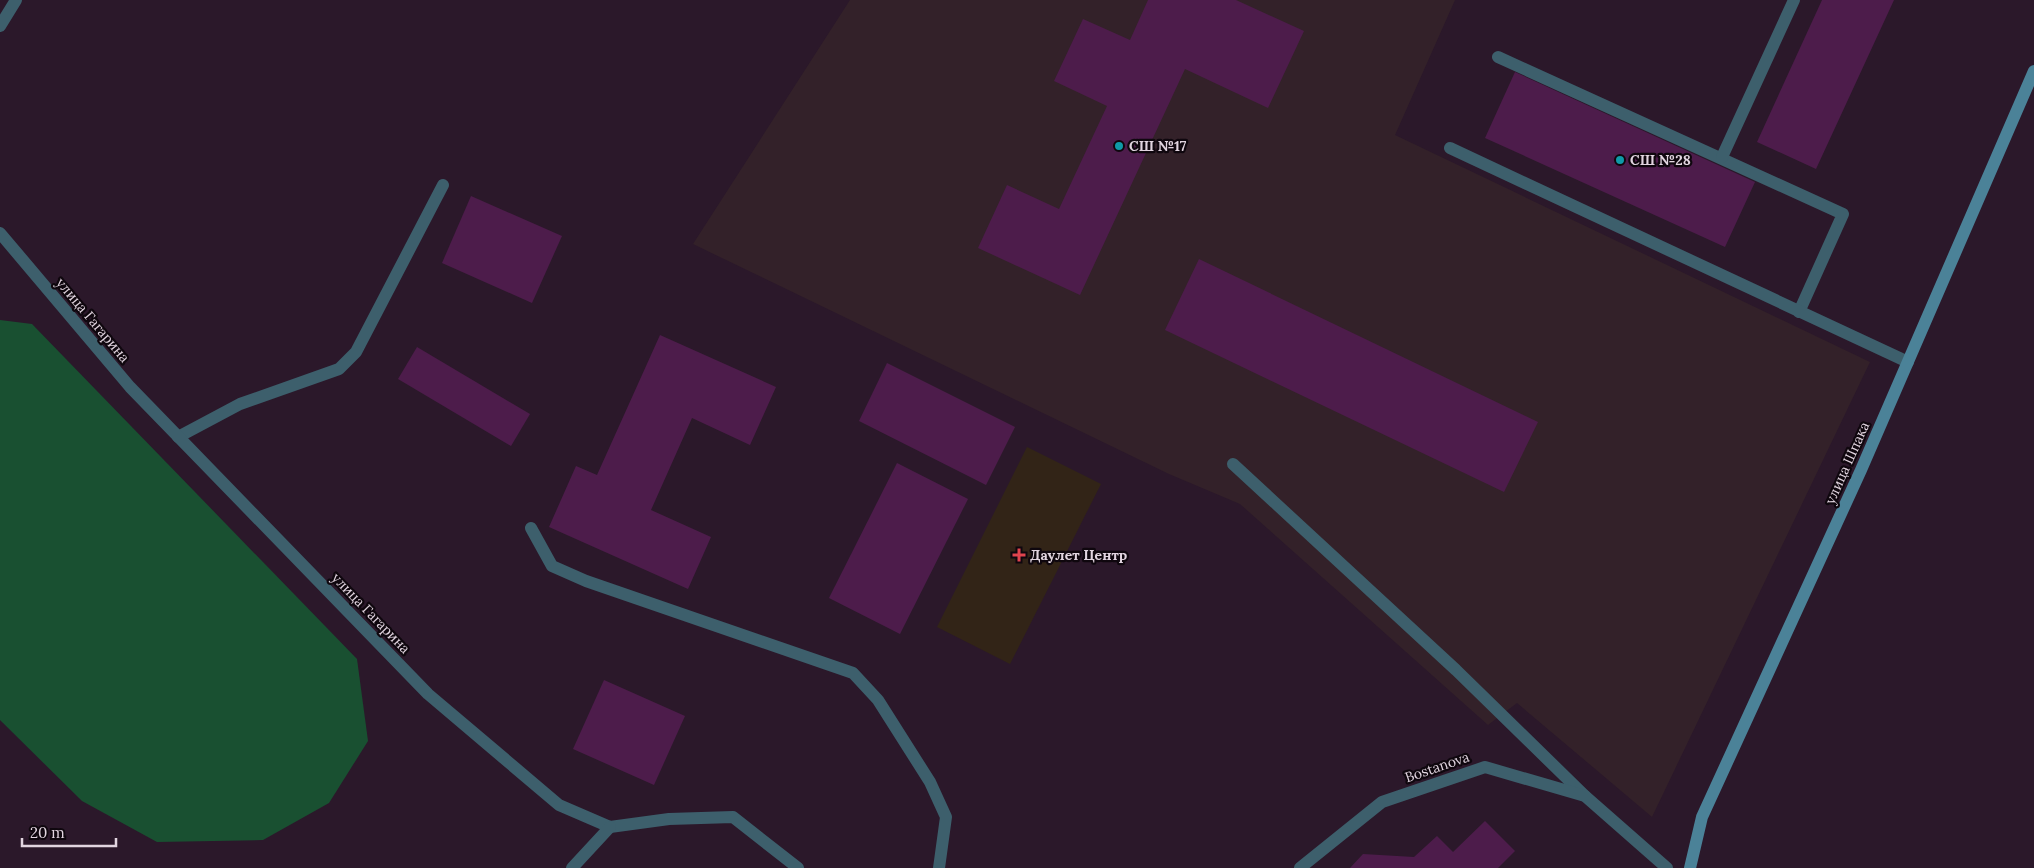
<svg xmlns="http://www.w3.org/2000/svg" width="2034" height="868" viewBox="0 0 2034 868" font-family="Lora,serif">
<style>
.education{fill:#332129}
.medical{fill:#322417}
.green{fill:#195031}
.building{fill:#4d1c4b}
.lines{fill:none;stroke-linecap:round;stroke-linejoin:round}
.lane{stroke:#3d5f6c;stroke-width:12}
.street{stroke:#3d5f6c;stroke-width:12}
.secondary{stroke:#4b8298;stroke-width:12}
.culture-dot{fill:#0f9aa8;stroke:#0f070e;stroke-width:2}
.health-dot{fill:#e0444e;stroke:#0f070e;stroke-width:2}
.labels{text-anchor:middle;dominant-baseline:central;stroke-width:4.5;stroke-linejoin:round;paint-order:stroke}
.poi-label{font-size:14px;font-weight:bold;fill:#e2d5e0;stroke:#0f070e;text-anchor:start}
.street-label{font-size:14px;fill:#e2d5e0;stroke:#0f070e}
</style>
<rect width="100%" height="100%" fill="#2b182a"/>
<!-- education -->
<polygon class="education" points="850,0 1455,0 1395,135 1870,362 1652,817 1517,703 1488,725 1240,504 1169,474 693,244"/>
<!-- medical -->
<polygon class="medical" points="1027,447 1101,484 1010,664 937,627"/>
<!-- green -->
<polygon class="green" points="0,320 32,324 357,659 368,741 329,803 263,840 157,842 82,801 0,720"/>
<!-- building -->
<g class="building">
<polygon points="1148,0 1236,0 1304,31 1268,108 1185,69 1080,295 978,248 1007,185 1059,209 1107,106 1054,81 1083,19 1130,40"/>
<polygon points="1822,0 1894,0 1816,169 1757,142"/>
<polygon points="1515,72 1755,182 1725,247 1485,138"/>
<polygon points="471,196 562,236 532,303 442,263"/>
<polygon points="1199,259 1538,422 1504,492 1165,330"/>
<polygon points="660,335 776,387 750,445 692,418 651,510 711,537 688,589 549,527 576,466 597,475"/>
<polygon points="417,347 530,414 511,446 398,379"/>
<polygon points="887,363 1015,427 986,485 859,421"/>
<polygon points="897,463 968,499 900,634 829,598"/>
<polygon points="604,680 685,716 654,785 573,749"/>
<polygon points="1485,821 1515,851 1498,868 1350,868 1363,854 1414,857 1437,836 1453,852"/>
</g>
<g class="lines">
<!-- lane -->
<g class="lane">
<polyline points="1498,57 1843,214 1799,312"/>
<polyline points="1450,148 1908,362"/>
<polyline points="1722,157 1794,0"/>
<polyline points="178,437 240,404 339,369 356,352 443,185"/>
<polyline points="1233,464 1456,670 1585,796"/>
<polyline points="531,528 552,566 586,581 853,673 878,700 930,782 946,817 939,868"/>
</g>
<!-- street -->
<g class="street">
<polyline points="0,26 16,0"/>
<polyline points="0,233 130,387 428,694 559,805 610,827 669,819 733,817 798,868"/>
<polyline points="572,868 610,827"/>
<polyline points="1300,868 1382,802 1485,767 1585,796 1667,868"/>
</g>
<!-- secondary -->
<polyline class="secondary" points="1690,868 1702,817 1861,470 2034,71"/>
</g>
<!-- markers -->
<g class="culture-dot">
<circle cx="1119" cy="146" r="5"/>
<circle cx="1620" cy="160" r="5"/>
</g>
<path class="health-dot" d="M1016.5 547.5h5v5h5v5h-5v5h-5v-5h-5v-5h5z"/>
<g class="labels">
<!-- poi labels -->
<g class="poi-label">
<text x="1129" y="146">СШ №17</text>
<text x="1630" y="160">СШ №28</text>
<text x="1030" y="555">Даулет Центр</text>
</g>
<!-- street labels -->
<g class="street-label">
<text transform="translate(93 320) rotate(50)">улица Гагарина</text>
<text transform="translate(1847 463) rotate(-66)">улица Шпака</text>
<text transform="translate(371 613) rotate(46)">улица Гагарина</text>
<text transform="translate(1437 767) rotate(-19)">Bostanova</text>
</g>
</g>
<!-- scale -->
<path d="M22 838v8h94v-8" fill="none" stroke="#e2d5e0" stroke-width="2.5"/>
<text x="30" y="838" font-size="15" fill="#e2d5e0" stroke="#0f070e" stroke-width="4" paint-order="stroke">20 m</text>
</svg>
